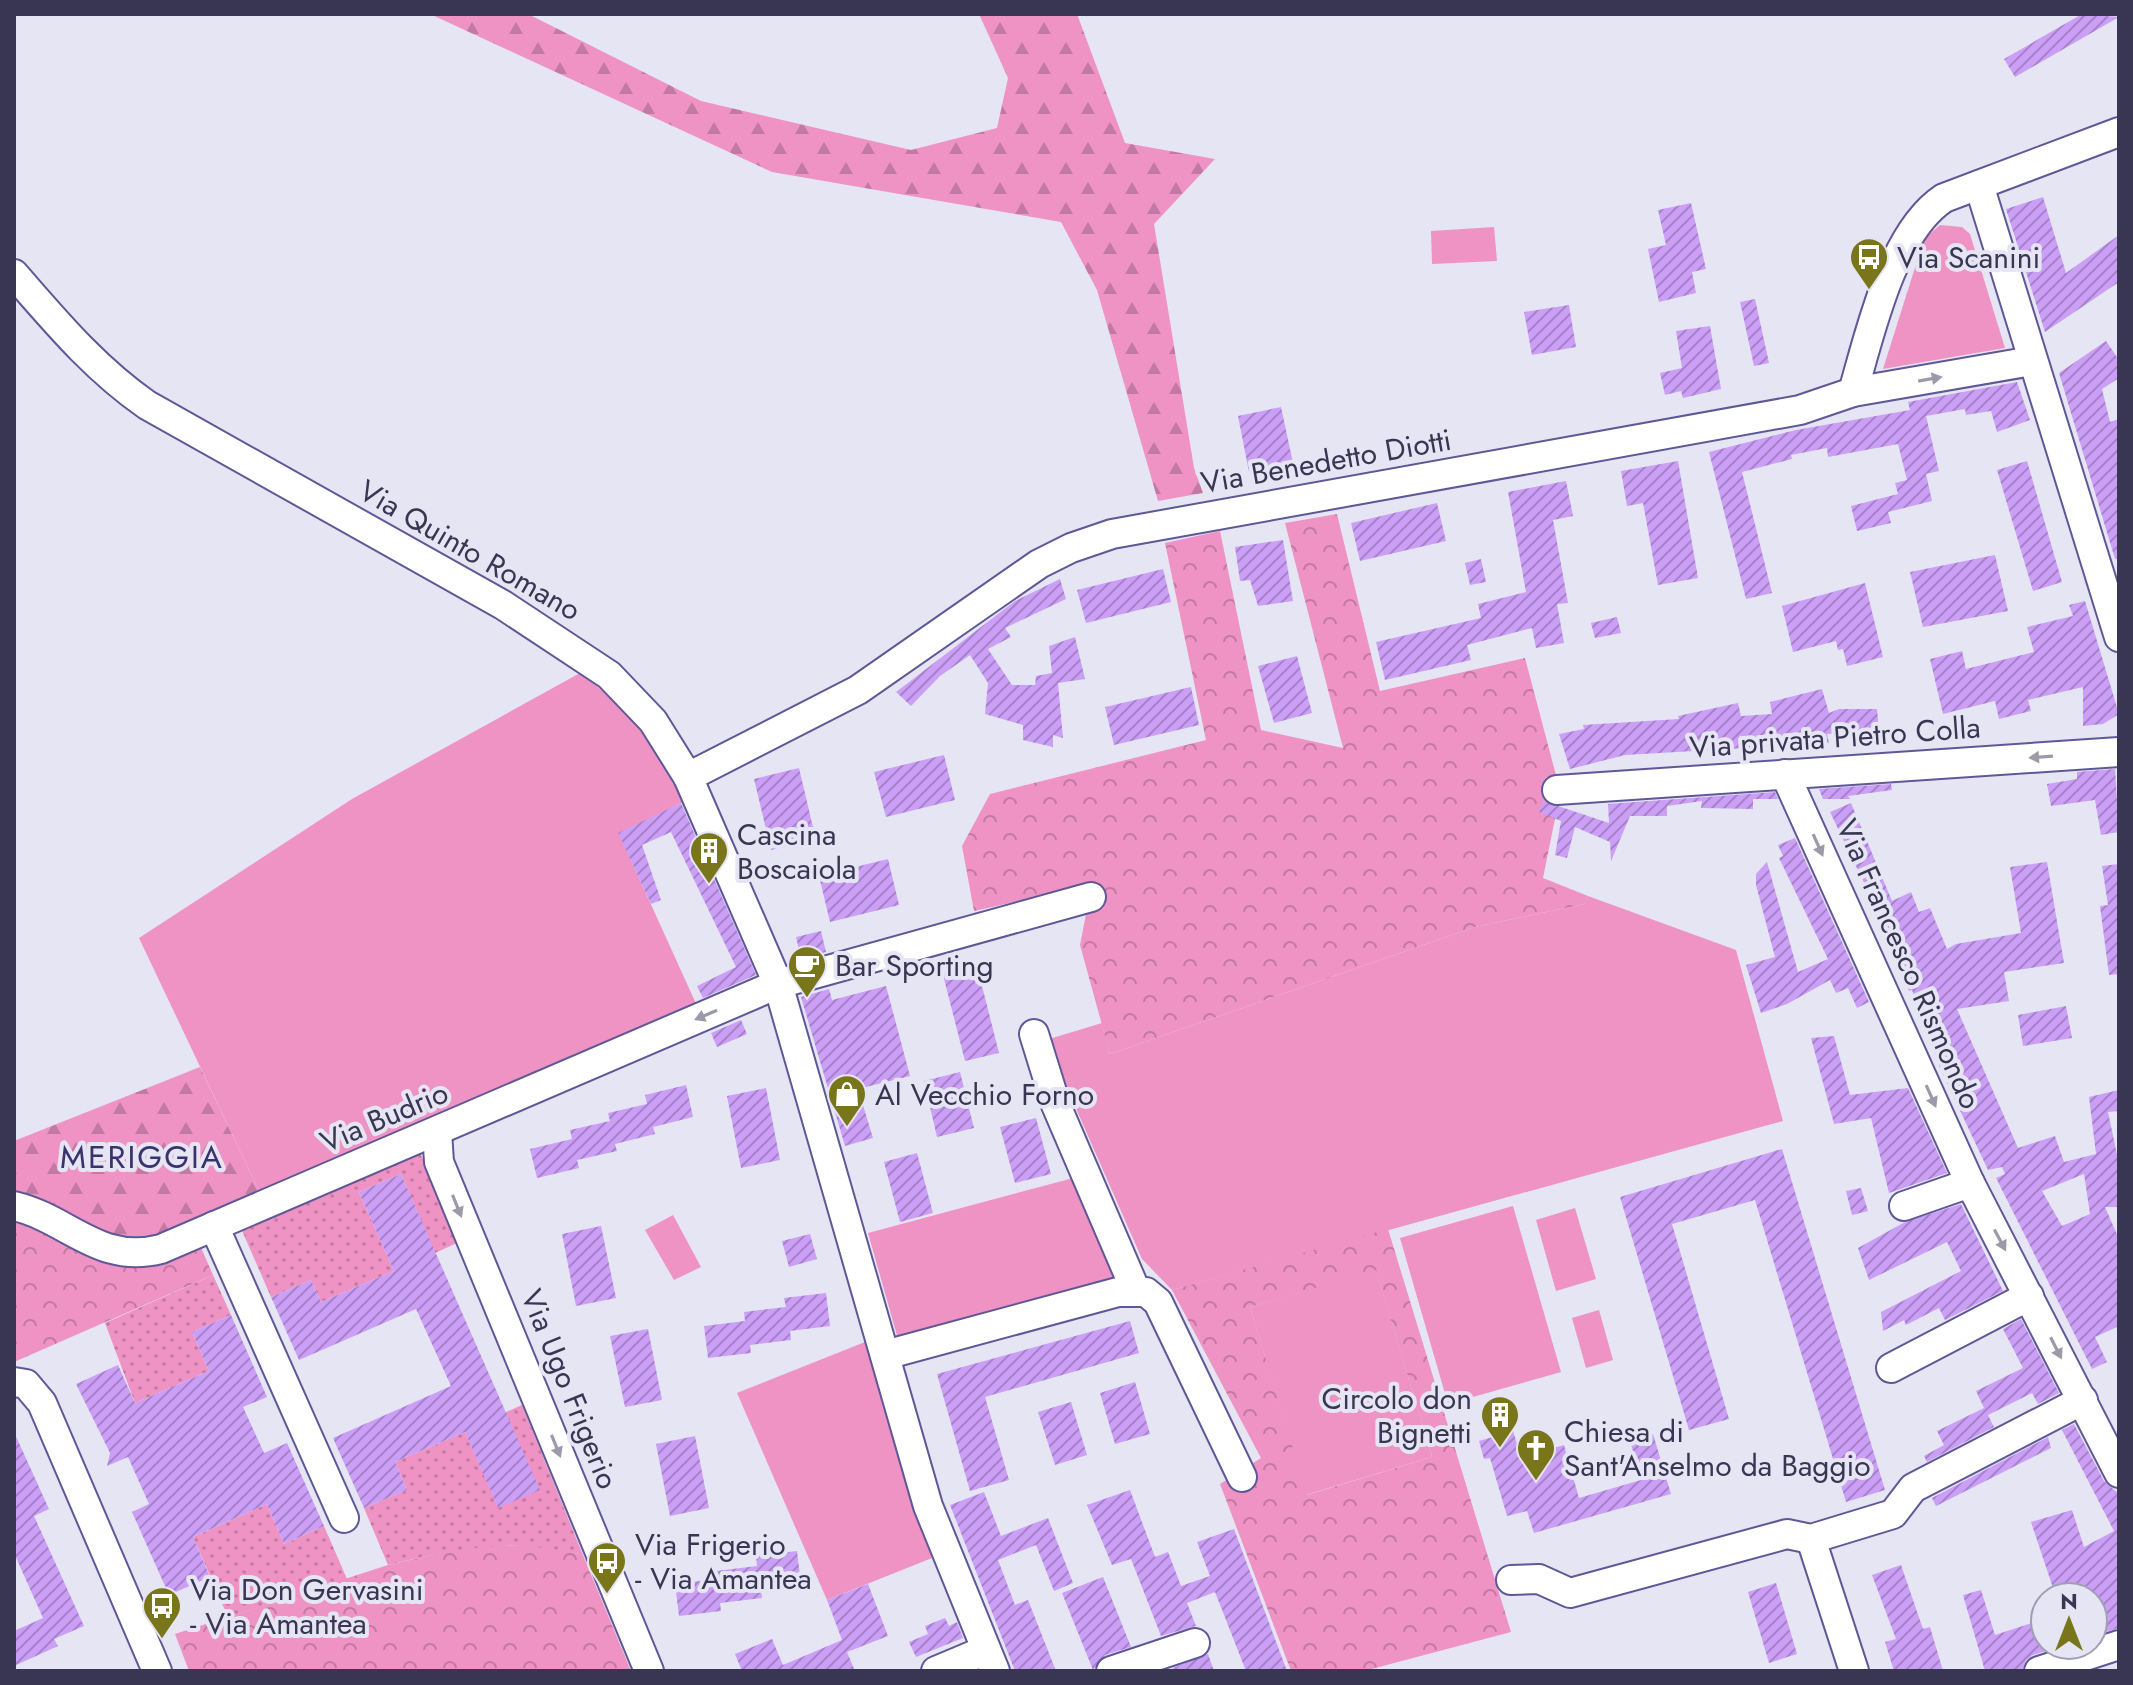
<svg xmlns="http://www.w3.org/2000/svg" width="2133" height="1685" viewBox="0 0 2133 1685" font-family="Jost,sans-serif">
<style>
.grass{fill:#ee93c4}
.forest{fill:url(#forest-firs)}
.park{fill:url(#park-crowns);fill-rule:evenodd}
.garden{fill:url(#garden-dots)}
.building{fill:url(#building-hatch);fill-rule:evenodd}
.lines{fill:none;stroke-linecap:round;stroke-linejoin:round}
.minor-casing{stroke:#5f5897;stroke-width:32}
.minor{stroke:#fff;stroke-width:28}
.oneway{fill:#9c9aa9}
.labels{text-anchor:middle;dominant-baseline:central;stroke-width:8;stroke-linejoin:round;paint-order:stroke}
.poi-label{font-size:30px;fill:#393653;stroke:#e6e5f4;text-anchor:start}
.street-label{font-size:30px;fill:#393653;stroke:#e6e5f4}
.neighbourhood-label{font-size:32px;letter-spacing:2px;fill:#3a316d;stroke:#e6e5f4}
</style>
<defs>
<pattern id="forest-firs" width="22" height="20" patternUnits="userSpaceOnUse" patternTransform="scale(2)"><rect width="22" height="20" fill="#ee93c4"/><path d="M5 1l3.5 6h-7zM16 11l3.5 6h-7z" fill="#c279a2"/></pattern>
<pattern id="park-crowns" width="20" height="18" patternUnits="userSpaceOnUse" patternTransform="scale(2)"><rect width="20" height="18" fill="#ee93c4"/><path d="M2 6a3 3 0 1 1 6 0M12 15a3 3 0 1 1 6 0" fill="none" stroke="#c279a2"/></pattern>
<pattern id="garden-dots" width="8" height="8" patternUnits="userSpaceOnUse" patternTransform="scale(2)"><rect width="8" height="8" fill="#ee93c4"/><path d="M2 2h.1M6 6h.1" fill="none" stroke="#c279a2" stroke-width="1.8" stroke-linecap="round"/></pattern>
<pattern id="building-hatch" width="6" height="6" patternUnits="userSpaceOnUse" patternTransform="scale(2)"><rect width="6" height="6" fill="#cc9ff7"/><path d="M-1 1l2-2M0 6l6-6M5 7l2-2" fill="none" stroke="#a782cb"/></pattern>
</defs>
<rect width="100%" height="100%" fill="#e6e5f4"/>
<!-- grass -->
<g class="grass">
<polygon points="1940,225 1962,227 1970,234 2005,348 1883,369 1924,239"/>
<polygon points="1494,227 1497,261 1432,264 1431,231"/>
<path d="M580 673C634 713 653 743 683 802L619 834 698 1008 260 1193 139 938 352 799Z"/>
<polygon points="1588,896 1736,950 1783,1121 1172,1290 1142,1259 1046,1040 1102,1023 1110,1054 1475,927 1584,904"/>
<polygon points="1077,1177 1119,1278 898,1339 868,1233"/>
<polygon points="1513,1206 1561,1372 1448,1404 1400,1238"/>
<polygon points="1575,1208 1596,1279 1556,1291 1536,1220"/>
<polygon points="673,1215 701,1267 674,1280 645,1230"/>
<polygon points="1376,1269 1432,1457 1306,1495 1250,1307"/>
<polygon points="1599,1310 1613,1360 1586,1368 1572,1318"/>
<polygon points="865,1342 932,1558 827,1600 737,1393"/>
</g>
<!-- forest -->
<g class="forest">
<polygon points="430,14 528,14 701,101 911,150 997,128 1008,78 979,14 1077,14 1125,143 1215,159 1154,224 1194,468 1203,493 1158,501 1097,290 1061,222 772,172"/>
<path d="M200 1067 260 1193C211 1214 151 1255 98 1230 68 1215 48 1197 14 1196V1141Z"/>
</g>
<!-- park -->
<g class="park">
<polygon points="1337,514 1380,691 1525,658 1557,779 1558,804 1543,878 1588,896 1584,904 1475,927 1110,1054 1080,945 1087,909 1081,887 974,911 962,846 990,794 1206,740 1165,543 1220,531 1261,730 1343,748 1285,523"/>
<path d="M14 1220C48 1229 94 1269 128 1264 152 1260 176 1249 199 1243L213 1275 14 1362Z"/>
<path d="M1388 1229 1511 1632 1364 1671H1291L1220 1484 1261 1458 1172 1290ZM1376 1270 1432 1457 1307 1495 1250 1307Z"/>
<polygon points="471,1546 546,1546 583,1555 631,1671 189,1671 175,1634 388,1565"/>
</g>
<!-- garden -->
<g class="garden">
<polygon points="418,1148 459,1242 435,1253 401,1174 359,1192 394,1271 321,1302 311,1280 271,1297 240,1226"/>
<polygon points="213,1275 231,1315 192,1332 209,1371 135,1403 105,1323"/>
<path d="M522 1405 583 1555C510 1537 460 1548 388 1565L364 1508 407 1490 395 1462 465 1432 498 1507 506 1412Z"/>
<polygon points="267,1504 284,1544 324,1526 347,1579 228,1617 193,1537"/>
</g>
<!-- building -->
<g class="building">
<polygon points="2082,14 2119,17 2015,77 2004,59"/>
<polygon points="2043,197 2066,273 2119,235 2119,282 2045,332 2006,209"/>
<polygon points="1691,203 1706,269 1692,272 1696,293 1659,302 1648,249 1666,245 1658,210"/>
<polygon points="1755,299 1769,363 1754,366 1740,302"/>
<polygon points="1569,305 1576,347 1532,355 1524,312"/>
<polygon points="1710,326 1721,389 1683,398 1681,391 1665,395 1660,373 1682,368 1676,331"/>
<polygon points="2106,341 2119,360 2119,378 2102,389 2110,422 2119,419 2119,558 2115,559 2059,373"/>
<polygon points="2017,382 2030,420 1997,432 1991,411 1966,415 1965,409 1926,416 1939,471 1926,474 1932,501 1888,512 1891,523 1857,531 1851,506 1898,494 1895,483 1907,480 1898,444 1828,457 1827,448 1791,455 1792,459 1742,472 1772,593 1746,599 1709,452 1796,430 1910,410 1908,402"/>
<polygon points="1281,407 1293,463 1249,472 1238,416"/>
<polygon points="1678,461 1698,578 1658,585 1643,503 1627,506 1621,471"/>
<polygon points="2027,461 2062,582 2033,591 1997,470"/>
<polygon points="1566,481 1573,516 1553,520 1568,603 1557,604 1564,643 1536,648 1532,628 1467,645 1471,660 1385,680 1376,642 1481,618 1478,604 1526,592 1508,492"/>
<polygon points="1437,503 1446,541 1360,561 1351,523"/>
<polygon points="1283,540 1293,601 1258,606 1250,580 1240,581 1235,547"/>
<polygon points="1995,555 2008,611 1923,627 1910,572"/>
<polygon points="1481,559 1486,582 1470,585 1465,563"/>
<polygon points="1163,569 1171,602 1086,623 1077,590"/>
<polygon points="1060,579 1066,599 1005,628 1011,637 988,649 1012,685 1035,685 1036,676 1052,673 1049,646 1075,637 1085,679 1058,683 1063,738 1053,735 1053,747 1023,740 1023,725 985,714 988,683 970,655 940,676 911,706 896,692 1015,601"/>
<polygon points="1865,583 1883,657 1847,666 1843,649 1838,650 1836,641 1793,652 1782,606"/>
<polygon points="2085,601 2119,714 2103,724 2083,726 2083,687 2028,700 2031,711 1999,719 1995,701 1943,714 1930,659 1962,651 1966,669 2034,652 2027,627 2073,616 2069,605"/>
<polygon points="1617,617 1621,633 1595,638 1591,623"/>
<polygon points="1297,656 1312,713 1274,723 1258,666"/>
<polygon points="1191,687 1199,725 1114,745 1105,707"/>
<polygon points="1822,689 1829,713 1839,709 1877,709 1879,730 1827,734 1829,743 1625,755 1570,769 1559,734 1584,729 1583,725 1679,719 1678,716 1738,703 1741,716 1772,714 1770,702"/>
<polygon points="944,755 955,800 886,817 874,772"/>
<polygon points="799,768 816,840 771,850 754,779"/>
<polygon points="2115,769 2119,832 2101,835 2095,800 2051,806 2047,784 2077,779 2077,772"/>
<polygon points="1891,784 1892,790 1848,796 1850,799 1823,799 1819,789"/>
<polygon points="1775,792 1778,799 1753,799 1753,809 1701,808 1702,801 1667,806 1667,816 1630,816 1611,861 1610,842 1575,827 1567,858 1555,855 1561,821 1539,812 1543,801 1609,823 1608,804"/>
<polygon points="681,803 756,975 703,998 697,986 736,967 671,832 642,845 661,900 651,904 618,833"/>
<path d="M1851 803 1892 901 1911 892 1919 912 1930 908 1947 949 1956 944 2021 933 2010 867 2047 862 2064 963 2004 972 2009 1001 1957 1009 2018 1148 2055 1136 2064 1162 2096 1154 2089 1097 2119 1090V1111L2108 1112 2119 1164V1207H2105L2119 1239V1326L2095 1337 2107 1362 2092 1369 1996 1178 2005 1174 2002 1167 1988 1170 1940 1068 1912 990 1909 991 1867 889 1830 812ZM2084 1174 2090 1214 2062 1226 2042 1191Z"/>
<polygon points="1795,838 1869,1002 1857,1008 1848,988 1836,993 1830,980 1787,1004 1761,1013 1746,965 1775,957 1756,885 1756,874 1767,862 1798,972 1828,959 1779,858 1783,856 1778,845"/>
<polygon points="888,859 899,905 830,922 819,876"/>
<polygon points="2119,864 2119,974 2109,975 2100,906 2108,905 2102,866"/>
<polygon points="821,931 826,952 801,958 796,937"/>
<polygon points="976,962 999,1053 965,1061 942,971"/>
<polygon points="886,986 910,1076 858,1089 873,1138 845,1146 801,997 829,989 832,1000"/>
<polygon points="2066,1006 2072,1038 2023,1046 2018,1015"/>
<polygon points="741,1020 747,1034 717,1047 711,1033"/>
<polygon points="1834,1036 1850,1095 1908,1088 1947,1173 1889,1193 1871,1118 1834,1124 1811,1038"/>
<polygon points="960,1072 974,1128 937,1137 924,1081"/>
<polygon points="686,1085 693,1117 653,1127 655,1134 615,1144 617,1151 577,1160 579,1168 537,1178 530,1149 572,1139 570,1130 610,1121 608,1113 647,1104 645,1095"/>
<polygon points="766,1088 780,1160 741,1168 727,1096"/>
<polygon points="1036,1118 1051,1174 1015,1183 1000,1127"/>
<polygon points="1782,1149 1885,1490 1846,1502 1755,1200 1672,1224 1729,1419 1689,1430 1620,1197"/>
<polygon points="917,1153 933,1213 900,1222 884,1162"/>
<polygon points="401,1174 540,1490 498,1508 465,1432 395,1462 407,1490 364,1508 333,1438 451,1386 416,1309 299,1360 271,1297 311,1280 321,1302 394,1271 359,1192"/>
<polygon points="1861,1188 1868,1211 1852,1215 1846,1191"/>
<polygon points="1961,1204 2003,1291 1945,1320 1939,1308 1906,1325 1904,1320 1883,1331 1881,1312 1961,1271 1947,1242 1869,1280 1858,1248 1905,1222"/>
<polygon points="601,1226 616,1298 576,1306 562,1234"/>
<polygon points="810,1234 817,1259 789,1267 782,1241"/>
<polygon points="826,1293 830,1326 790,1331 791,1340 750,1345 751,1353 708,1358 704,1326 745,1321 744,1312 786,1307 784,1298"/>
<polygon points="231,1315 267,1397 243,1407 264,1453 287,1443 324,1526 284,1544 267,1504 193,1537 210,1577 169,1595 132,1512 149,1504 128,1457 107,1466 110,1453 76,1384 118,1365 135,1403 209,1371 192,1332"/>
<polygon points="2021,1319 2059,1393 2038,1404 2032,1393 1988,1415 1994,1427 1927,1462 1924,1456 1944,1445 1937,1431 1984,1408 1976,1391 2023,1368 2003,1329"/>
<polygon points="1130,1321 1139,1353 985,1397 1009,1480 970,1491 937,1374"/>
<polygon points="648,1329 662,1400 625,1407 610,1336"/>
<polygon points="1135,1382 1150,1434 1115,1444 1100,1393"/>
<polygon points="1071,1402 1087,1455 1055,1465 1038,1412"/>
<polygon points="2074,1424 2104,1481 2119,1494 2119,1628 2093,1636 2093,1597 2077,1597 2077,1594 2056,1597 2031,1522 2072,1510 2084,1547 2114,1531 2062,1430"/>
<polygon points="1513,1431 1521,1457 1564,1445 1579,1498 1641,1480 1630,1441 1653,1434 1671,1494 1534,1533 1527,1511 1507,1516 1490,1458 1484,1459 1479,1441"/>
<polygon points="14,1432 49,1509 34,1516 84,1626 54,1639 58,1646 14,1666 14,1631 43,1618 14,1553"/>
<polygon points="695,1436 709,1508 670,1516 656,1444"/>
<polygon points="2048,1437 2051,1448 1936,1506 1932,1498"/>
<polygon points="1130,1490 1155,1557 1168,1552 1181,1586 1210,1576 1197,1542 1234,1529 1287,1671 1246,1671 1215,1592 1187,1603 1196,1626 1161,1636 1131,1559 1112,1565 1087,1505"/>
<polygon points="984,1492 1001,1536 1048,1518 1073,1583 1054,1591 1036,1545 998,1560 1015,1605 1028,1600 1056,1671 1015,1671 950,1505"/>
<polygon points="797,1551 801,1584 761,1589 762,1598 720,1603 721,1611 679,1616 675,1584 717,1579 716,1571 757,1566 756,1556"/>
<polygon points="1901,1565 1923,1629 1930,1627 1943,1671 1894,1671 1885,1642 1896,1639 1872,1575"/>
<polygon points="1103,1577 1131,1647 1105,1655 1093,1670 1062,1593"/>
<polygon points="1776,1583 1797,1654 1769,1663 1748,1592"/>
<polygon points="868,1584 888,1636 847,1652 855,1671 742,1671 735,1654 772,1639 783,1665 842,1640 827,1600"/>
<polygon points="1981,1590 1995,1635 2035,1622 2042,1645 2064,1645 2033,1655 2026,1660 2022,1671 1985,1671 1963,1595"/>
<polygon points="945,1618 949,1626 957,1622 963,1638 916,1657 909,1642 928,1634 925,1626"/>
<polygon points="1208,1654 1214,1671 1174,1671 1173,1668"/>
</g>
<g class="lines">
<defs>
<g id="minor">
<polyline points="1979,185 2119,637"/>
<path d="M14 274C56 322 94 368 147 405L503 605 609 675 653 721 688 777 778 984 928 1506 995 1671"/>
<path d="M1853 392C1870 333 1892 232 1944 198L2119 132"/>
<polyline points="1785,774 1970,1183 2119,1473"/>
<polyline points="688,777 858,690 1039,564 1071,548 1112,534 1800,410 1853,392 2032,361"/>
<polyline points="1557,790 2119,752"/>
<polyline points="1034,1034 1056,1105 1135,1289"/>
<polyline points="437,1132 439,1162 649,1671"/>
<path d="M14 1206C69 1219 99 1265 161 1249L778 984 1091 897"/>
<polyline points="1904,1206 1970,1183"/>
<polyline points="214,1226 344,1518"/>
<polyline points="885,1355 1118,1292 1146,1292 1158,1302 1242,1477"/>
<polyline points="1891,1368 2029,1296"/>
<polyline points="14,1382 26,1384 42,1403 157,1671"/>
<polyline points="1811,1539 1854,1671"/>
<polyline points="1511,1580 1539,1579 1570,1593 1787,1534 1811,1539 1893,1514 1913,1488 2083,1400"/>
<polyline points="936,1671 986,1650"/>
<polyline points="1111,1671 1195,1643"/>
<polyline points="2039,1671 2119,1645"/>
</g>
</defs>
<!-- minor casing -->
<use href="#minor" class="minor-casing"/>
<!-- minor -->
<use href="#minor" class="minor"/>
</g>
<!-- one-way arrows -->
<defs><path id="oneway-solid" d="M-6-.8H1V-3.2L6.5 0L1 3.2V.8H-6Z" transform="scale(2)"/></defs>
<g class="oneway">
<use href="#oneway-solid" transform="translate(1930 379) rotate(-10)"/>
<use href="#oneway-solid" transform="translate(2041 757) rotate(176)"/>
<use href="#oneway-solid" transform="translate(1818 845) rotate(66)"/>
<use href="#oneway-solid" transform="translate(706 1015) rotate(157)"/>
<use href="#oneway-solid" transform="translate(1931 1096) rotate(66)"/>
<use href="#oneway-solid" transform="translate(457 1206) rotate(68)"/>
<use href="#oneway-solid" transform="translate(2000 1240) rotate(62)"/>
<use href="#oneway-solid" transform="translate(2056 1348) rotate(63)"/>
<use href="#oneway-solid" transform="translate(556 1446) rotate(68)"/>
</g>
<!-- icons -->
<defs>
<symbol id="bus-pin" viewBox="-11 -11 22 30"><path d="M0 17L-7.5 6A9.5 9.5 0 1 1 7.5 6Z" fill="#79751a" stroke="#e6e5f4"/><path d="M-5-6H5V4H4V6H2V4H-2V6H-4V4H-5ZM-3.5-4V0h7V-4ZM-3.5 1.2v1.5H-2V1.2ZM2 1.2v1.5H3.5V1.2Z" fill="#fff"/></symbol>
<symbol id="building-pin" viewBox="-11 -11 22 30"><path d="M0 17L-7.5 6A9.5 9.5 0 1 1 7.5 6Z" fill="#79751a" stroke="#e6e5f4"/><path d="M-4-6H4V6H1V3H-1V6H-4ZM-2.5-4.3h1.7v1.8h-1.7ZM.8-4.3h1.7v1.8H.8ZM-2.5-1h1.7V.8h-1.7ZM.8-1h1.7V.8H.8Z" fill="#fff"/></symbol>
<symbol id="cafe-pin" viewBox="-11 -11 22 30"><path d="M0 17L-7.5 6A9.5 9.5 0 1 1 7.5 6Z" fill="#79751a" stroke="#e6e5f4"/><path d="M-5.5-4.5H6V0H3Q3 3.5 0 3.5H-2.5Q-5.5 3.5-5.5 0ZM3-3.2v2h1.7v-2ZM-6 4.5H4V6H-6Z" fill="#fff"/></symbol>
<symbol id="shop-pin" viewBox="-11 -11 22 30"><path d="M0 17L-7.5 6A9.5 9.5 0 1 1 7.5 6Z" fill="#79751a" stroke="#e6e5f4"/><path d="M-5-2.5h2.3a2.7 3.5 0 0 1 5.4 0H5L5.5 6h-11ZM-1.5-2.5h3a1.5 2.3 0 0 0-3 0Z" fill="#fff"/></symbol>
<symbol id="church-pin" viewBox="-11 -11 22 30"><path d="M0 17L-7.5 6A9.5 9.5 0 1 1 7.5 6Z" fill="#79751a" stroke="#e6e5f4"/><path d="M-1.2-6h2.4v3.5h3.3v2.4h-3.3V6h-2.4V-.1h-3.3v-2.4h3.3Z" fill="#fff"/></symbol>
</defs>
<g fill-rule="evenodd">
<use href="#bus-pin" x="1847" y="235" width="44" height="60"/>
<use href="#building-pin" x="687" y="829" width="44" height="60"/>
<use href="#cafe-pin" x="785" y="943" width="44" height="60"/>
<use href="#shop-pin" x="825" y="1072" width="44" height="60"/>
<use href="#building-pin" x="1478" y="1393" width="44" height="60"/>
<use href="#church-pin" x="1514" y="1426" width="44" height="60"/>
<use href="#bus-pin" x="585" y="1539" width="44" height="60"/>
<use href="#bus-pin" x="140" y="1584" width="44" height="60"/>
</g>
<g class="labels">
<!-- poi labels -->
<g class="poi-label">
<text x="1897" y="257">Via Scanini</text>
<text x="737" y="834">Cascina<tspan x="737" dy="34">Boscaiola</tspan></text>
<text x="835" y="965">Bar Sporting</text>
<text x="875" y="1094">Al Vecchio Forno</text>
<text x="1472" y="1398" text-anchor="end">Circolo don<tspan x="1472" dy="34">Bignetti</tspan></text>
<text x="1564" y="1431">Chiesa di<tspan x="1564" dy="34">Sant'Anselmo da Baggio</tspan></text>
<text x="635" y="1544">Via Frigerio<tspan x="635" dy="34">- Via Amantea</tspan></text>
<text x="190" y="1589">Via Don Gervasini<tspan x="190" dy="34">- Via Amantea</tspan></text>
</g>
<!-- street labels -->
<g class="street-label">
<text transform="translate(1326 461) rotate(-10)">Via Benedetto Diotti</text>
<text transform="translate(470 550) rotate(30)">Via Quinto Romano</text>
<text transform="translate(1835 737) rotate(-4)">Via privata Pietro Colla</text>
<text transform="translate(1909 964) rotate(66)">Via Francesco Rismondo</text>
<text transform="translate(384 1117) rotate(-23)">Via Budrio</text>
<text transform="translate(570 1389) rotate(68)">Via Ugo Frigerio</text>
</g>
<!-- neighbourhood labels -->
<g class="neighbourhood-label">
<text x="142" y="1157">MERIGGIA</text>
</g>
</g>
<!-- border -->
<rect width="2133" height="1685" fill="none" stroke="#393653" stroke-width="32"/>
<!-- north arrow -->
<g transform="translate(2069 1621)"><circle r="38" fill="#e6e5f4" stroke="#a19fb4" stroke-width="2"/>
<path d="M0-6L14 30L0 20L-14 30Z" fill="#79751a"/>
<text y="-12" font-size="22" font-weight="bold" text-anchor="middle" fill="#393653">N</text>
</g>
</svg>
